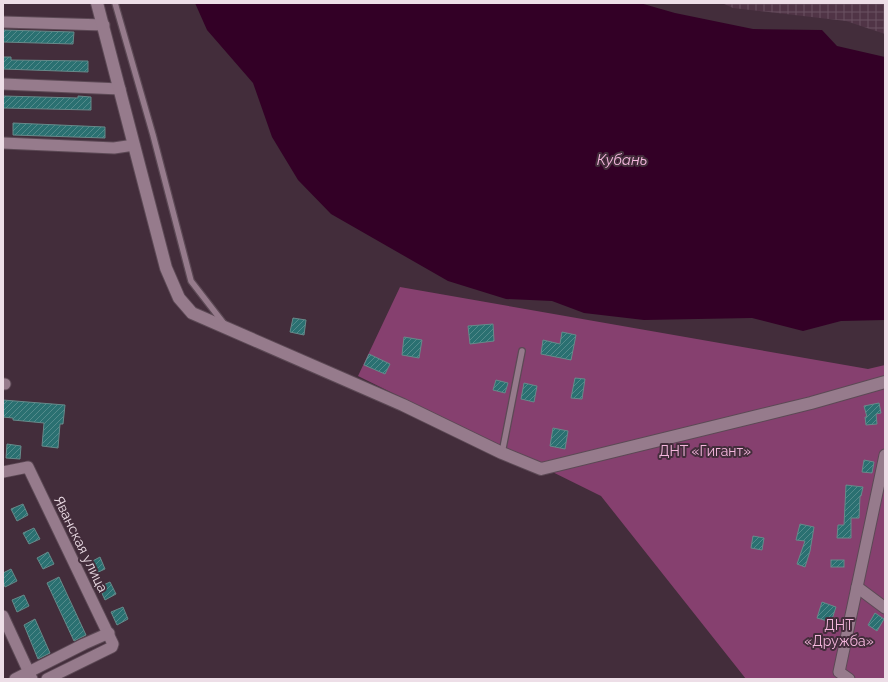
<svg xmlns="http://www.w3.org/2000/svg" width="888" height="682" viewBox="0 0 888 682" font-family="Raleway,sans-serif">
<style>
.industrial{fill:url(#industrial-grid)}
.garden{fill:#86406f}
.water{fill:#330026}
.building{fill:url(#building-hatch);stroke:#668a8a}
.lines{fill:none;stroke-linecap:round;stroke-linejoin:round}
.service-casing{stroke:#5c4955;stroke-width:8}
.minor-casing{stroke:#5c4955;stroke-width:13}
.tertiary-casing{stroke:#5c4955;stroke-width:14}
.service{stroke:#967b8c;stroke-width:5.5}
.minor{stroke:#967b8c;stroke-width:11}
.tertiary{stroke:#967b8c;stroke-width:12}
.labels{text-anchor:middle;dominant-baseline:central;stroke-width:4;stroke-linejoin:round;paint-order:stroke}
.park-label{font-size:14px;fill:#f5b7de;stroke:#432d3b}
.street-label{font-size:14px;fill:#eddee7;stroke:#432d3b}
.water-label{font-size:15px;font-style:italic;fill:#f5b7de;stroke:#432d3b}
</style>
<defs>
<pattern id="industrial-grid" width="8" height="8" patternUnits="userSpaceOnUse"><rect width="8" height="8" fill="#503446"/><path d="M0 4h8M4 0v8" fill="none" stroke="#6a5161"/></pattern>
<pattern id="building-hatch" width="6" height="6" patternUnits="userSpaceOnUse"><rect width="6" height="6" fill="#2a7071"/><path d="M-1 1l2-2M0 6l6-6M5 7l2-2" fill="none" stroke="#548b8c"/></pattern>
</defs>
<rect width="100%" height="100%" fill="#432d3b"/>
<!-- industrial -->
<polygon class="industrial" points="722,3 885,3 885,34 846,21 733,8"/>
<!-- garden -->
<polygon class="garden" points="400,287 868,369 885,365 885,679 746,679 601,496 358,376"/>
<!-- water -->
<polygon class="water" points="195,3 640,3 675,13 753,29 822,30 837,46 885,57 885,320 841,321 803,331 752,318 644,320 584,313 552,301 506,299 448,281 331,214 298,180 272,137 253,83 207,30"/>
<!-- building -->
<g class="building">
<polygon points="3,30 74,32 73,44 3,42"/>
<polygon points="3,57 11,57 11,60 88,61 88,72 3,69"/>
<polygon points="3,96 78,98 78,96 91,97 91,110 3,108"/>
<polygon points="13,123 105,127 105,138 13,135"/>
<polygon points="293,318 306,320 304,335 290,332"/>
<polygon points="493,324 494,341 470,344 468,326"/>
<polygon points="562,332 576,335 571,360 541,354 543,340 560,344"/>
<polygon points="404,337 422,340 419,358 402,355"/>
<polygon points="369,354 390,364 385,374 364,365"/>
<polygon points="575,378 585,379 582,399 571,398"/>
<polygon points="496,380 508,383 505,393 493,390"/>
<polygon points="524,383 537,386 534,402 521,399"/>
<polygon points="3,400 65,405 63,424 60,424 58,448 42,446 44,423 13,420 13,418 3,417"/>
<polygon points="879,403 881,413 876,414 877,424 866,425 865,417 867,417 864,406"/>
<polygon points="553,428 568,431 565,449 550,446"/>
<polygon points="7,444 21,446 20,459 6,458"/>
<polygon points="864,460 874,462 872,473 862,472"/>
<polygon points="846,485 863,487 861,496 860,496 859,518 851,518 851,538 837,538 838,525 844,525"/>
<polygon points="23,504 28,515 17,521 11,509"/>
<polygon points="800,524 814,527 810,551 805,567 797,564 805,541 796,540"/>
<polygon points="34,528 40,539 29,544 23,533"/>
<polygon points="753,536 764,538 762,550 751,548"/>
<polygon points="48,552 54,564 43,569 37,558"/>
<polygon points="100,557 105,569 94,574 89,563"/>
<rect x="831" y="560" width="13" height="7"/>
<polygon points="11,569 17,581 5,587 3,582 3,573"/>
<polygon points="59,577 86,635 74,641 47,583"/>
<polygon points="110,582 116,594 105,600 99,587"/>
<polygon points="24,595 29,606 17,612 12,600"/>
<polygon points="822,602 836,607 831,622 817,618"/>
<polygon points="123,607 128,619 117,625 111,612"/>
<polygon points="875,613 884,619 877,631 868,625"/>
<polygon points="35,619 50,653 38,659 24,625"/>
</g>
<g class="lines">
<defs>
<g id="service">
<polyline points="115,3 153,135 191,281 225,325"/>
<polyline points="502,453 522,351"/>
</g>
<g id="minor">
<polyline points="3,22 104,25"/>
<polyline points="3,84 120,89"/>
<polyline points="3,143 114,148 134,145"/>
<polyline points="3,384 5,384"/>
<polyline points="3,472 28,467 113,644 112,647 47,679"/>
<polyline points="857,587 885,608"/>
<polyline points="3,616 32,679"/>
<polyline points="15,679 84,644 109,633"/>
<polyline points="849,679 839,672 885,455"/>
</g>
<polyline id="tertiary" points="97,3 166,268 179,298 192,313 403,405 502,453 541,469 811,403 885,382"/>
</defs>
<!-- service casing -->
<use href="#service" class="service-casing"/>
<!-- minor casing -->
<use href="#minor" class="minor-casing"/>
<!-- tertiary casing -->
<use href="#tertiary" class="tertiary-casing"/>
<!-- service -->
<use href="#service" class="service"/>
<!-- minor -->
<use href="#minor" class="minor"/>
<!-- tertiary -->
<use href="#tertiary" class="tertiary"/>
</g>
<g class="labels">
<!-- park labels -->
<g class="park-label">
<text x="705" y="451">ДНТ «Гигант»</text>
<text x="839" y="625">ДНТ<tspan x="839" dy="16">«Дружба»</tspan></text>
</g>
<!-- street labels -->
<g class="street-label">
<text transform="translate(81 544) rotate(64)">Яванская улица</text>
</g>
<!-- water labels -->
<g class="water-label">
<text x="622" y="160">Кубань</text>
</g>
</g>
<!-- border -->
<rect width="888" height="682" fill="none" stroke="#eddee7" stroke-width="8"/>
</svg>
